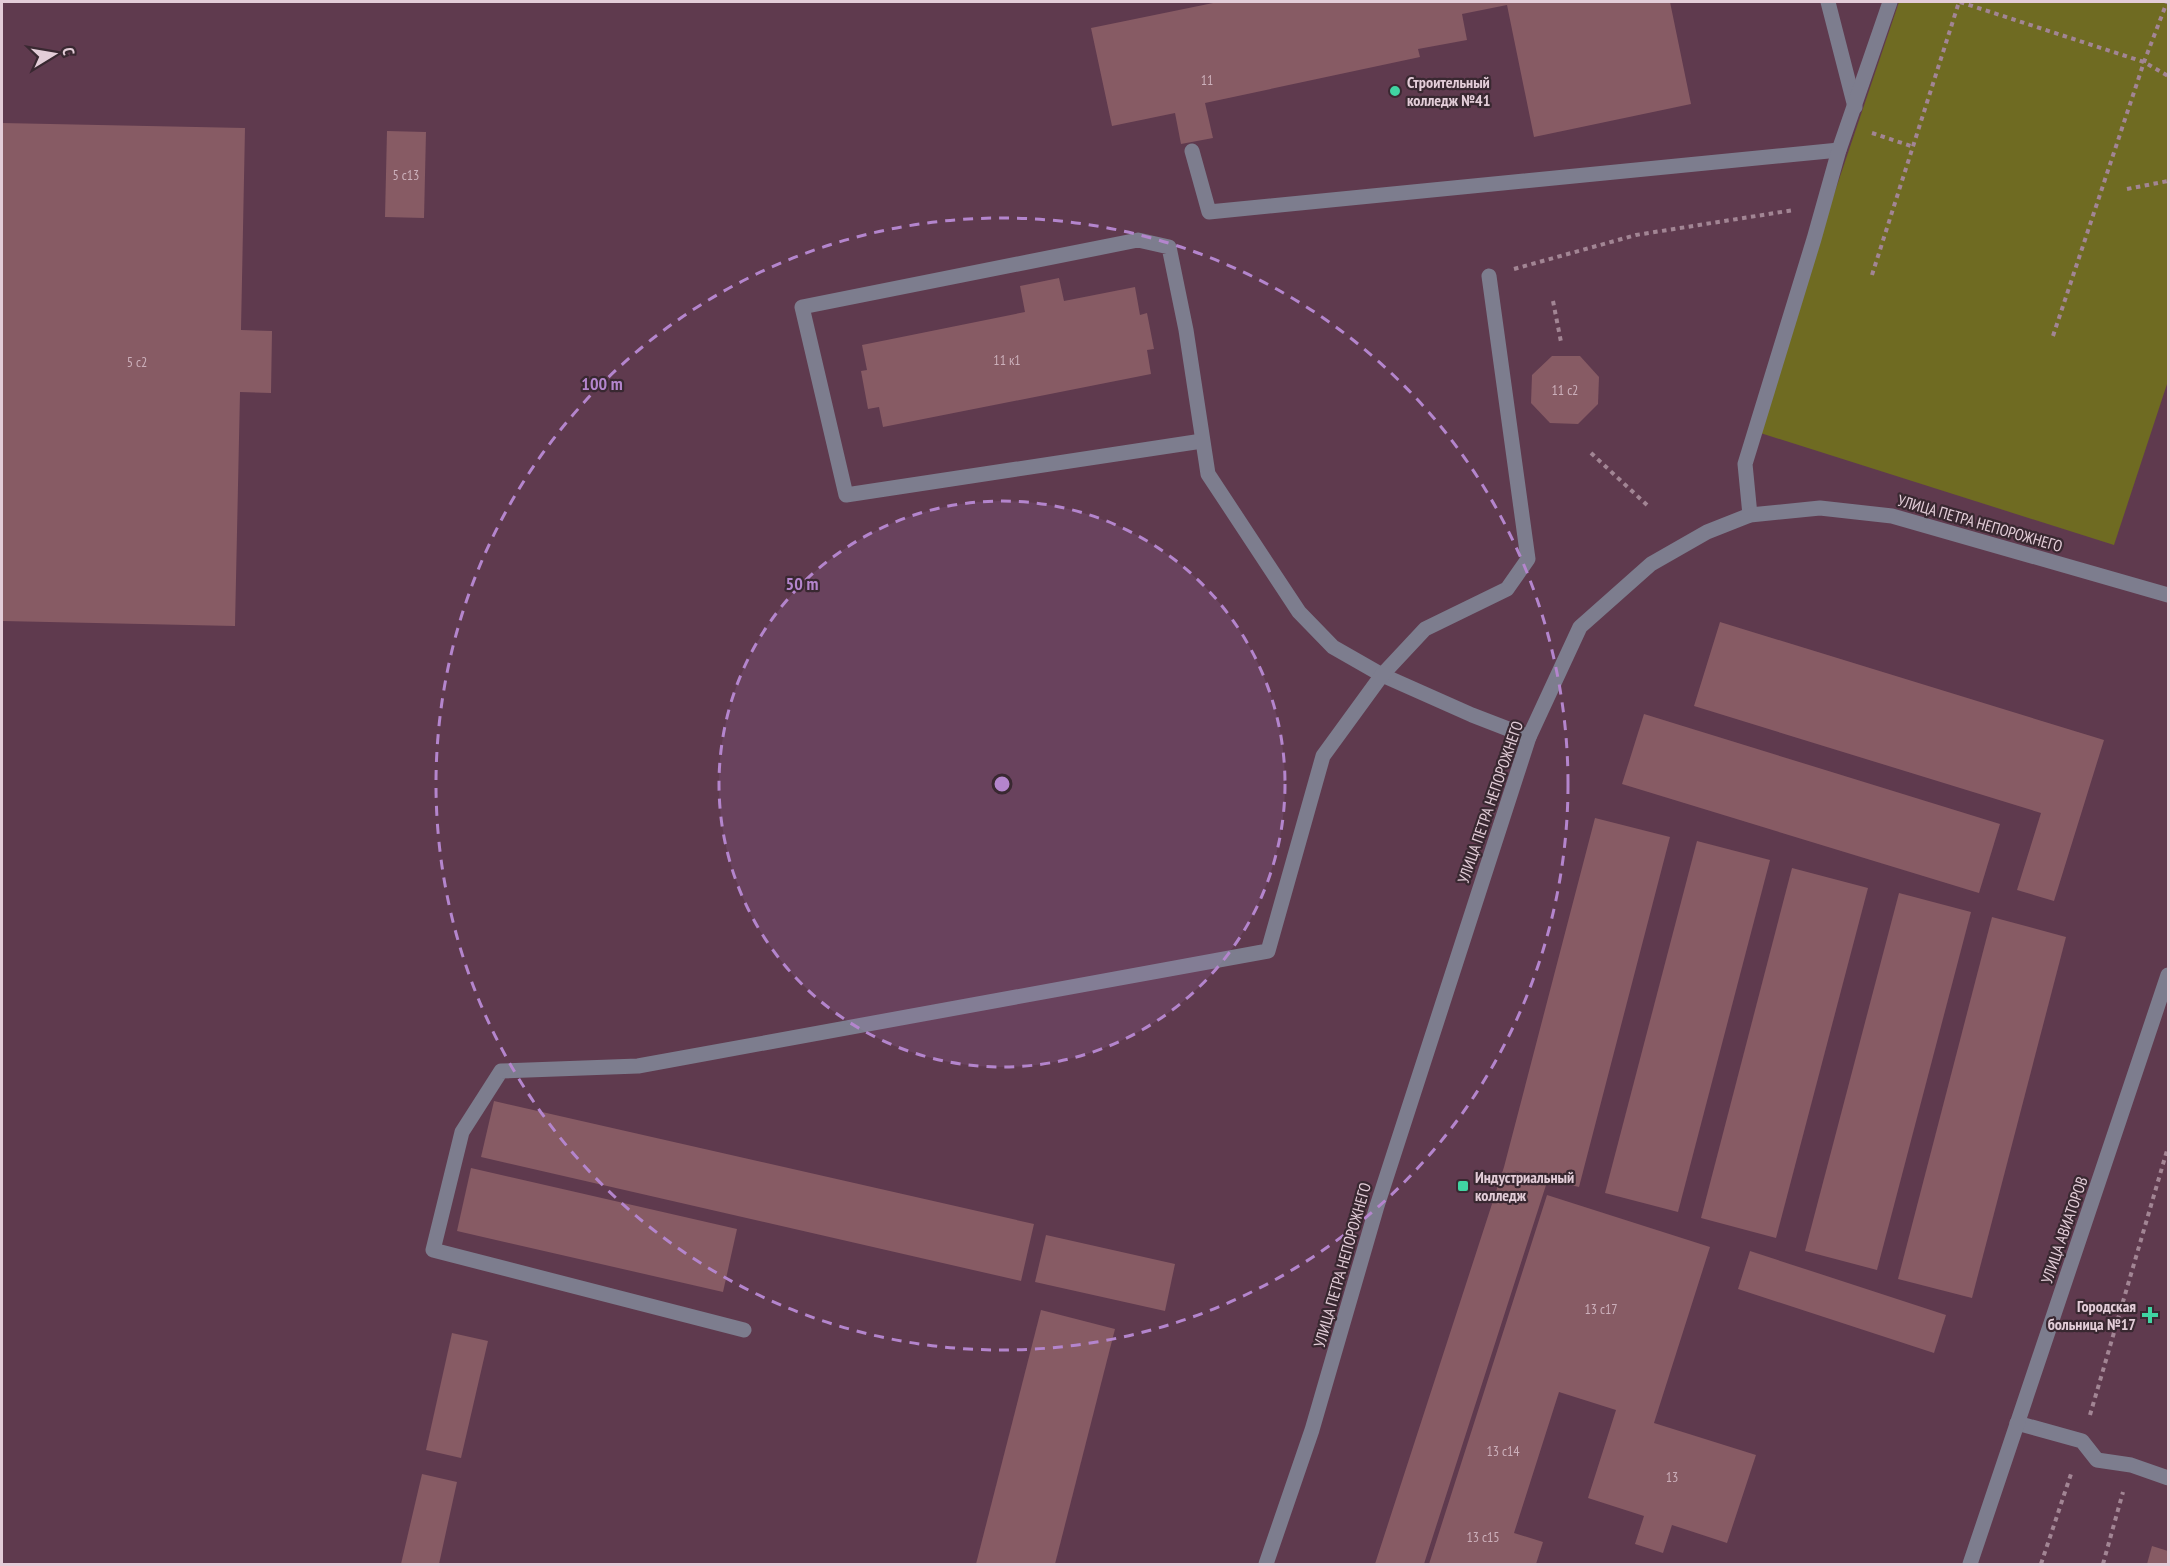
<svg xmlns="http://www.w3.org/2000/svg" width="2170" height="1566" viewBox="0 0 2170 1566" font-family="'PT Sans Narrow',sans-serif">
<style>
.green{fill:#6f6b22}
.building{fill:#875b64}
.lines{fill:none;stroke-linecap:round;stroke-linejoin:round}
.path{stroke:#a28594;stroke-width:4;stroke-dasharray:4.5 4.5;stroke-linecap:butt}
.minor{stroke:#7d7d8e;stroke-width:15}
.ring{fill:none;stroke:#b485cd;stroke-width:3;stroke-dasharray:10 8}
.poi-dot{fill:#40d4a2;stroke:#392831;stroke-width:2}
.labels{text-anchor:middle;dominant-baseline:central;stroke-width:4.5;stroke-linejoin:round;paint-order:stroke}
.number-label{font-size:14px;fill:#ccb0bb}
.poi-label{font-size:16px;font-weight:bold;fill:#e3cdd8;stroke:#392831;text-anchor:start}
.street-label{font-size:16px;fill:#e3cdd8;stroke:#392831}
.centre{fill:#b485cd;stroke:#392831;stroke-width:3}
.ring-label{font-size:18px;text-anchor:middle;font-weight:bold;fill:#b485cd;stroke:#392831;stroke-width:4.5;stroke-linejoin:round;paint-order:stroke}
</style>
<rect width="100%" height="100%" fill="#5f3a4e"/>
<!-- green -->
<polygon class="green" points="1899,2 2168,2 2168,381 2114,545 1754,431"/>
<!-- building -->
<g class="building">
<polygon points="1218,2 1670,2 1691,104 1534,137 1507,5 1462,14 1467,40 1418,49 1420,57 1205,103 1213,138 1181,144 1175,113 1112,126 1091,28"/>
<polygon points="2,123 245,128 241,330 272,331 271,393 240,392 235,626 2,621"/>
<polygon points="387,131 426,132 424,218 385,217"/>
<polygon points="1059,278 1064,301 1135,287 1140,315 1147,313 1154,349 1147,350 1151,374 883,427 879,407 868,409 861,371 867,370 862,345 1025,312 1020,286"/>
<polygon points="1552,356 1580,356 1599,377 1598,404 1578,424 1550,423 1531,403 1532,375"/>
<polygon points="1720,622 2104,740 2054,901 2017,890 2041,813 1694,706"/>
<polygon points="1644,714 2000,824 1979,893 1622,784"/>
<polygon points="1595,818 1670,837 1579,1187 1512,1170 1547,1182 1424,1564 1375,1564 1504,1167"/>
<polygon points="1697,841 1770,860 1678,1212 1605,1193"/>
<polygon points="1792,868 1868,888 1776,1238 1701,1218"/>
<polygon points="1899,893 1971,912 1877,1270 1805,1251"/>
<polygon points="1992,917 2066,937 1972,1298 1898,1279"/>
<polygon points="494,1101 1034,1224 1021,1281 481,1157"/>
<polygon points="471,1168 737,1229 723,1292 457,1231"/>
<polygon points="1547,1195 1710,1247 1654,1423 1756,1455 1727,1543 1672,1525 1663,1553 1635,1544 1644,1516 1588,1498 1616,1410 1559,1392 1514,1533 1543,1542 1536,1564 1429,1564"/>
<polygon points="1046,1235 1175,1264 1165,1311 1035,1282"/>
<polygon points="1750,1251 1946,1315 1934,1353 1738,1289"/>
<polygon points="1041,1310 1115,1329 1055,1564 976,1564"/>
<polygon points="452,1333 488,1341 461,1458 426,1450"/>
<polygon points="422,1474 457,1482 439,1564 401,1564"/>
<polygon points="2152,1546 2168,1551 2168,1564 2147,1564"/>
</g>
<g class="lines">
<!-- path -->
<g class="path">
<polyline points="1960,2 2144,62 2168,76"/>
<polyline points="1872,133 1914,147"/>
<polyline points="2127,189 2168,181"/>
<polyline points="1514,269 1636,235 1794,210"/>
<polyline points="1872,275 1959,2"/>
<polyline points="1553,301 1561,342"/>
<polyline points="2053,336 2144,62 2167,2"/>
<polyline points="1591,453 1647,505"/>
<polyline points="2090,1415 2168,1147"/>
<polyline points="2041,1564 2072,1471"/>
<polyline points="2103,1564 2123,1492"/>
</g>
<!-- minor -->
<g class="minor">
<polyline points="1828,2 1855,107"/>
<polyline points="1192,151 1209,212 1839,150"/>
<polyline points="1202,441 846,495 802,307 1138,240 1169,247 1186,330 1208,474 1299,612 1333,647 1382,675 1472,715 1529,737"/>
<polyline points="1750,515 1745,464 1814,239 1839,150 1890,2"/>
<polyline points="744,1330 433,1250 462,1132 501,1071 638,1066 1268,951 1323,756 1382,675 1425,629 1507,589 1528,559 1489,276"/>
<polyline points="2017,1423 2082,1441 2097,1460 2131,1465 2168,1478"/>
<polyline points="1266,1564 1312,1430 1377,1206 1529,737 1580,627 1651,564 1707,532 1750,515 1820,508 1892,516 2168,595"/>
<polyline points="1970,1564 2168,975"/>
</g>
</g>
<!-- distance rings -->
<circle cx="1002" cy="784" r="283" fill="#b485cd" fill-opacity=".12"/>
<g class="ring">
<circle cx="1002" cy="784" r="283"/>
<circle cx="1002" cy="784" r="566"/>
</g>
<!-- markers -->
<g class="poi-dot">
<circle cx="1395" cy="91" r="6"/>
<rect x="1457" y="1180" width="12" height="12" rx="3"/>
<path d="M2147 1306h6v6h6v6h-6v6h-6v-6h-6v-6h6z"/>
</g>
<g class="labels">
<!-- number labels -->
<g class="number-label">
<text x="1207" y="80">11</text>
<text x="406" y="175">5 с13</text>
<text x="1007" y="360">11 к1</text>
<text x="137" y="362">5 с2</text>
<text x="1565" y="390">11 с2</text>
<text x="1601" y="1309">13 c17</text>
<text x="1503" y="1451">13 c14</text>
<text x="1672" y="1477">13</text>
<text x="1483" y="1537">13 c15</text>
</g>
<!-- poi labels -->
<g class="poi-label">
<text x="1407" y="82">Строительный<tspan x="1407" dy="18">колледж №41</tspan></text>
<text x="1475" y="1177">Индустриальный<tspan x="1475" dy="18">колледж</tspan></text>
<text x="2136" y="1306" text-anchor="end">Городская<tspan x="2136" dy="18">больница №17</tspan></text>
</g>
<!-- street labels -->
<g class="street-label">
<text transform="translate(1980 523) rotate(16)">УЛИЦА ПЕТРА НЕПОРОЖНЕГО</text>
<text transform="translate(1490 802) rotate(-71)">УЛИЦА ПЕТРА НЕПОРОЖНЕГО</text>
<text transform="translate(2064 1230) rotate(-71)">УЛИЦА АВИАТОРОВ</text>
<text transform="translate(1342 1265) rotate(-74)">УЛИЦА ПЕТРА НЕПОРОЖНЕГО</text>
</g>
</g>
<circle cx="1002" cy="784" r="9" class="centre"/>
<g class="ring-label">
<text x="602" y="390">100 m</text>
<text x="802" y="590">50 m</text>
</g>
<!-- border -->
<rect width="2170" height="1566" fill="none" stroke="#e3cdd8" stroke-width="6"/>
<!-- north arrow -->
<g transform="translate(54 54) rotate(79)" stroke="#392831" stroke-width="4.5" paint-order="stroke">
<path d="M0-4.5L10 22L0 15L-10 22Z" fill="#e3cdd8"/>
<text y="-9" font-size="16" font-weight="bold" text-anchor="middle" fill="#e3cdd8">С</text>
</g>
</svg>
